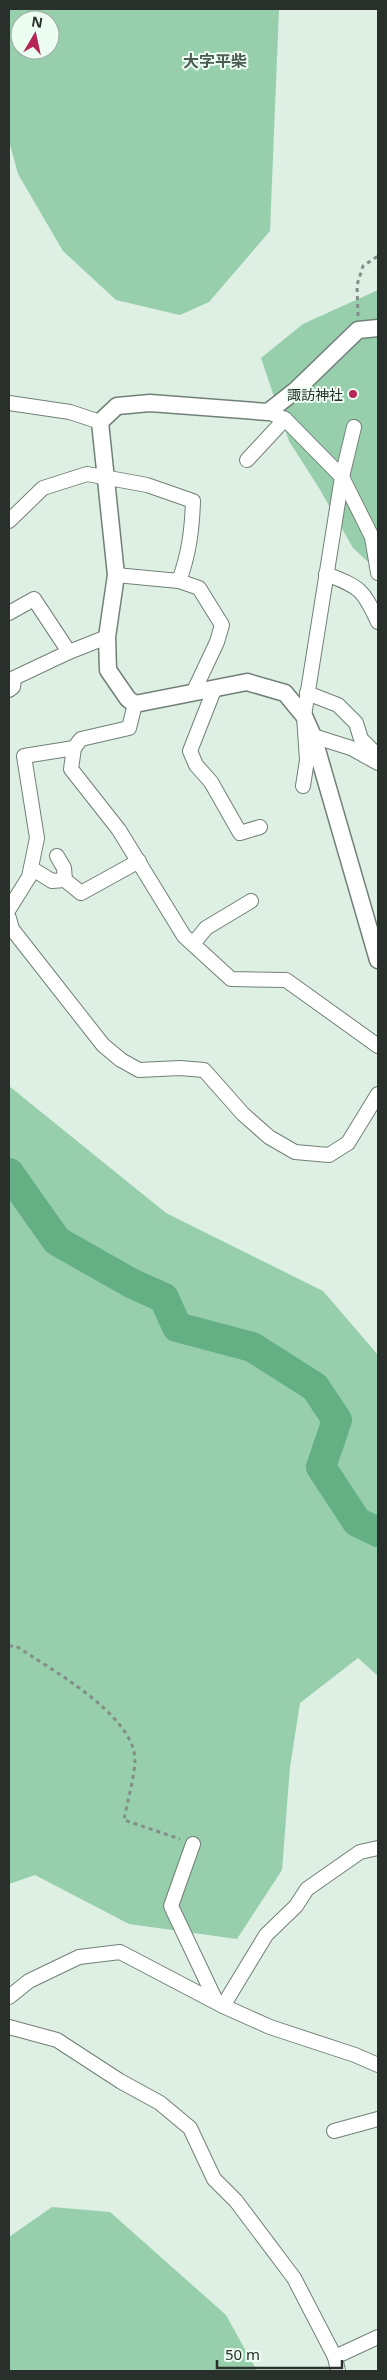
<svg xmlns="http://www.w3.org/2000/svg" width="387" height="2380" viewBox="0 0 387 2380" font-family="'Noto Sans','Noto Sans JP',sans-serif">
<style>
.green{fill:#97ceac;fill-rule:evenodd}
.lines{fill:none;stroke-linecap:round;stroke-linejoin:round}
.river{stroke:#64b084;stroke-width:30}
.minor-casing{stroke:#718076;stroke-width:16}
.tertiary-casing{stroke:#718076;stroke-width:19}
.path{stroke:#828e86;stroke-width:3;stroke-dasharray:4 4;stroke-linecap:butt}
.minor{stroke:#fff;stroke-width:14}
.tertiary{stroke:#fff;stroke-width:16}
.poi-dot{fill:#b62656;stroke:#ecfdf1;stroke-width:2}
.labels{text-anchor:middle;dominant-baseline:central;stroke-width:4;stroke-linejoin:round;paint-order:stroke}
.poi-label{font-size:14px;fill:#292f2b;stroke:#ecfdf1;text-anchor:end}
.quarter-label{font-size:16px;font-weight:bold;fill:#4d5c52;stroke:#ecfdf1}
</style>
<rect width="100%" height="100%" fill="#deefe4"/>
<!-- green -->
<g class="green">
<path d="M9 9H279L270 231 209 302 180 315 116 300 63 251 18 174 9 141ZM20 20H50V50H20Z"/>
<polygon points="378,290 378,571 353,548 319,488 289,441 261,358 303,324"/>
<polygon points="9,1086 166,1213 323,1291 378,1355 378,1676 358,1658 300,1703 290,1767 282,1870 237,1939 129,1924 35,1875 9,1884"/>
<polygon points="52,2207 110,2212 226,2315 257,2371 9,2371 9,2237"/>
</g>
<g class="lines">
<!-- river -->
<polyline class="river" points="9,1173 57,1241 131,1283 164,1298 177,1327 252,1347 315,1387 337,1420 321,1467 357,1522 378,1532"/>
<defs>
<g id="minor">
<polyline points="9,403 70,412 100,422"/>
<polyline points="268,412 285,419 342,477 372,537 378,573"/>
<polyline points="247,460 285,419"/>
<path d="M9 521 43 488 87 474 147 485 193 501C192 530 189 554 179 581L116 575"/>
<path d="M326 574C360 587 363 589 378 622"/>
<polyline points="179,581 199,588 222,625 217,642 193,693"/>
<polyline points="9,613 34,599 69,652 107,637"/>
<polyline points="9,690 13,687 14,678 69,652"/>
<polyline points="214,690 190,751 196,765 211,782 240,833 260,827"/>
<polyline points="307,693 338,705 356,723 361,739 378,756"/>
<polyline points="313,736 351,748 378,763"/>
<polyline points="74,748 71,769 119,830 184,936 231,979 286,980 378,1046"/>
<polyline points="303,786 307,760 304,716 342,477 354,427"/>
<polyline points="57,856 64,868 65,880"/>
<polyline points="31,868 52,881 65,880 81,893 139,861"/>
<polyline points="9,909 29,877 37,838 24,756 74,748 81,739 129,728 135,704"/>
<polyline points="9,918 12,929 103,1045 121,1060 139,1070 180,1068 204,1070 243,1114 269,1137 295,1152 329,1155 348,1143 378,1094"/>
<polyline points="193,944 206,928 251,901"/>
<polyline points="193,1844 171,1906 216,2001"/>
<polyline points="9,1997 29,1981 79,1957 120,1952 223,2006 270,2027 355,2055 378,2065"/>
<polyline points="223,2006 266,1935 296,1906 307,1889 360,1852 378,1848"/>
<polyline points="9,2027 57,2040 120,2081 160,2103 190,2128 214,2179 236,2201 294,2278 335,2357 338,2371"/>
<polyline points="334,2131 378,2119"/>
<polyline points="335,2357 378,2337"/>
</g>
<polyline id="tertiary" points="378,328 358,330 296,390 268,412 150,403 117,406 100,422 116,575 107,637 108,670 128,699 135,704 247,682 285,693 304,716 313,736 378,960"/>
</defs>
<!-- minor casing -->
<use href="#minor" class="minor-casing"/>
<!-- tertiary casing -->
<use href="#tertiary" class="tertiary-casing"/>
<!-- path -->
<g class="path">
<polyline points="358,316 357,285 363,266 378,256"/>
<path d="M9 1646H16C50 1669 133 1714 135 1759 135 1776 127 1802 124 1820L180 1839"/>
</g>
<!-- minor -->
<use href="#minor" class="minor"/>
<!-- tertiary -->
<use href="#tertiary" class="tertiary"/>
</g>
<!-- markers -->
<circle class="poi-dot" cx="353" cy="394" r="5"/>
<g class="labels">
<!-- poi labels -->
<g class="poi-label">
<text x="343" y="394">諏訪神社</text>
</g>
<!-- quarter labels -->
<g class="quarter-label">
<text x="215" y="61">大字平柴</text>
</g>
</g>
<!-- border -->
<rect width="387" height="2380" fill="none" stroke="#292f2b" stroke-width="20"/>
<!-- north arrow -->
<g transform="translate(35 35) rotate(9)"><circle r="24" fill="#ecfdf1" stroke="#9eaba2"/>
<path d="M0-4L9 19L0 12L-9 19Z" fill="#b62656"/>
<text y="-8" font-size="14" font-weight="bold" text-anchor="middle" fill="#292f2b">N</text>
</g>
<!-- scale -->
<path d="M217 2360v8h125v-8" fill="none" stroke="#292f2b" stroke-width="2.5"/>
<text x="225" y="2360" font-size="15" fill="#292f2b" stroke="#ecfdf1" stroke-width="4" paint-order="stroke">50 m</text>
</svg>
